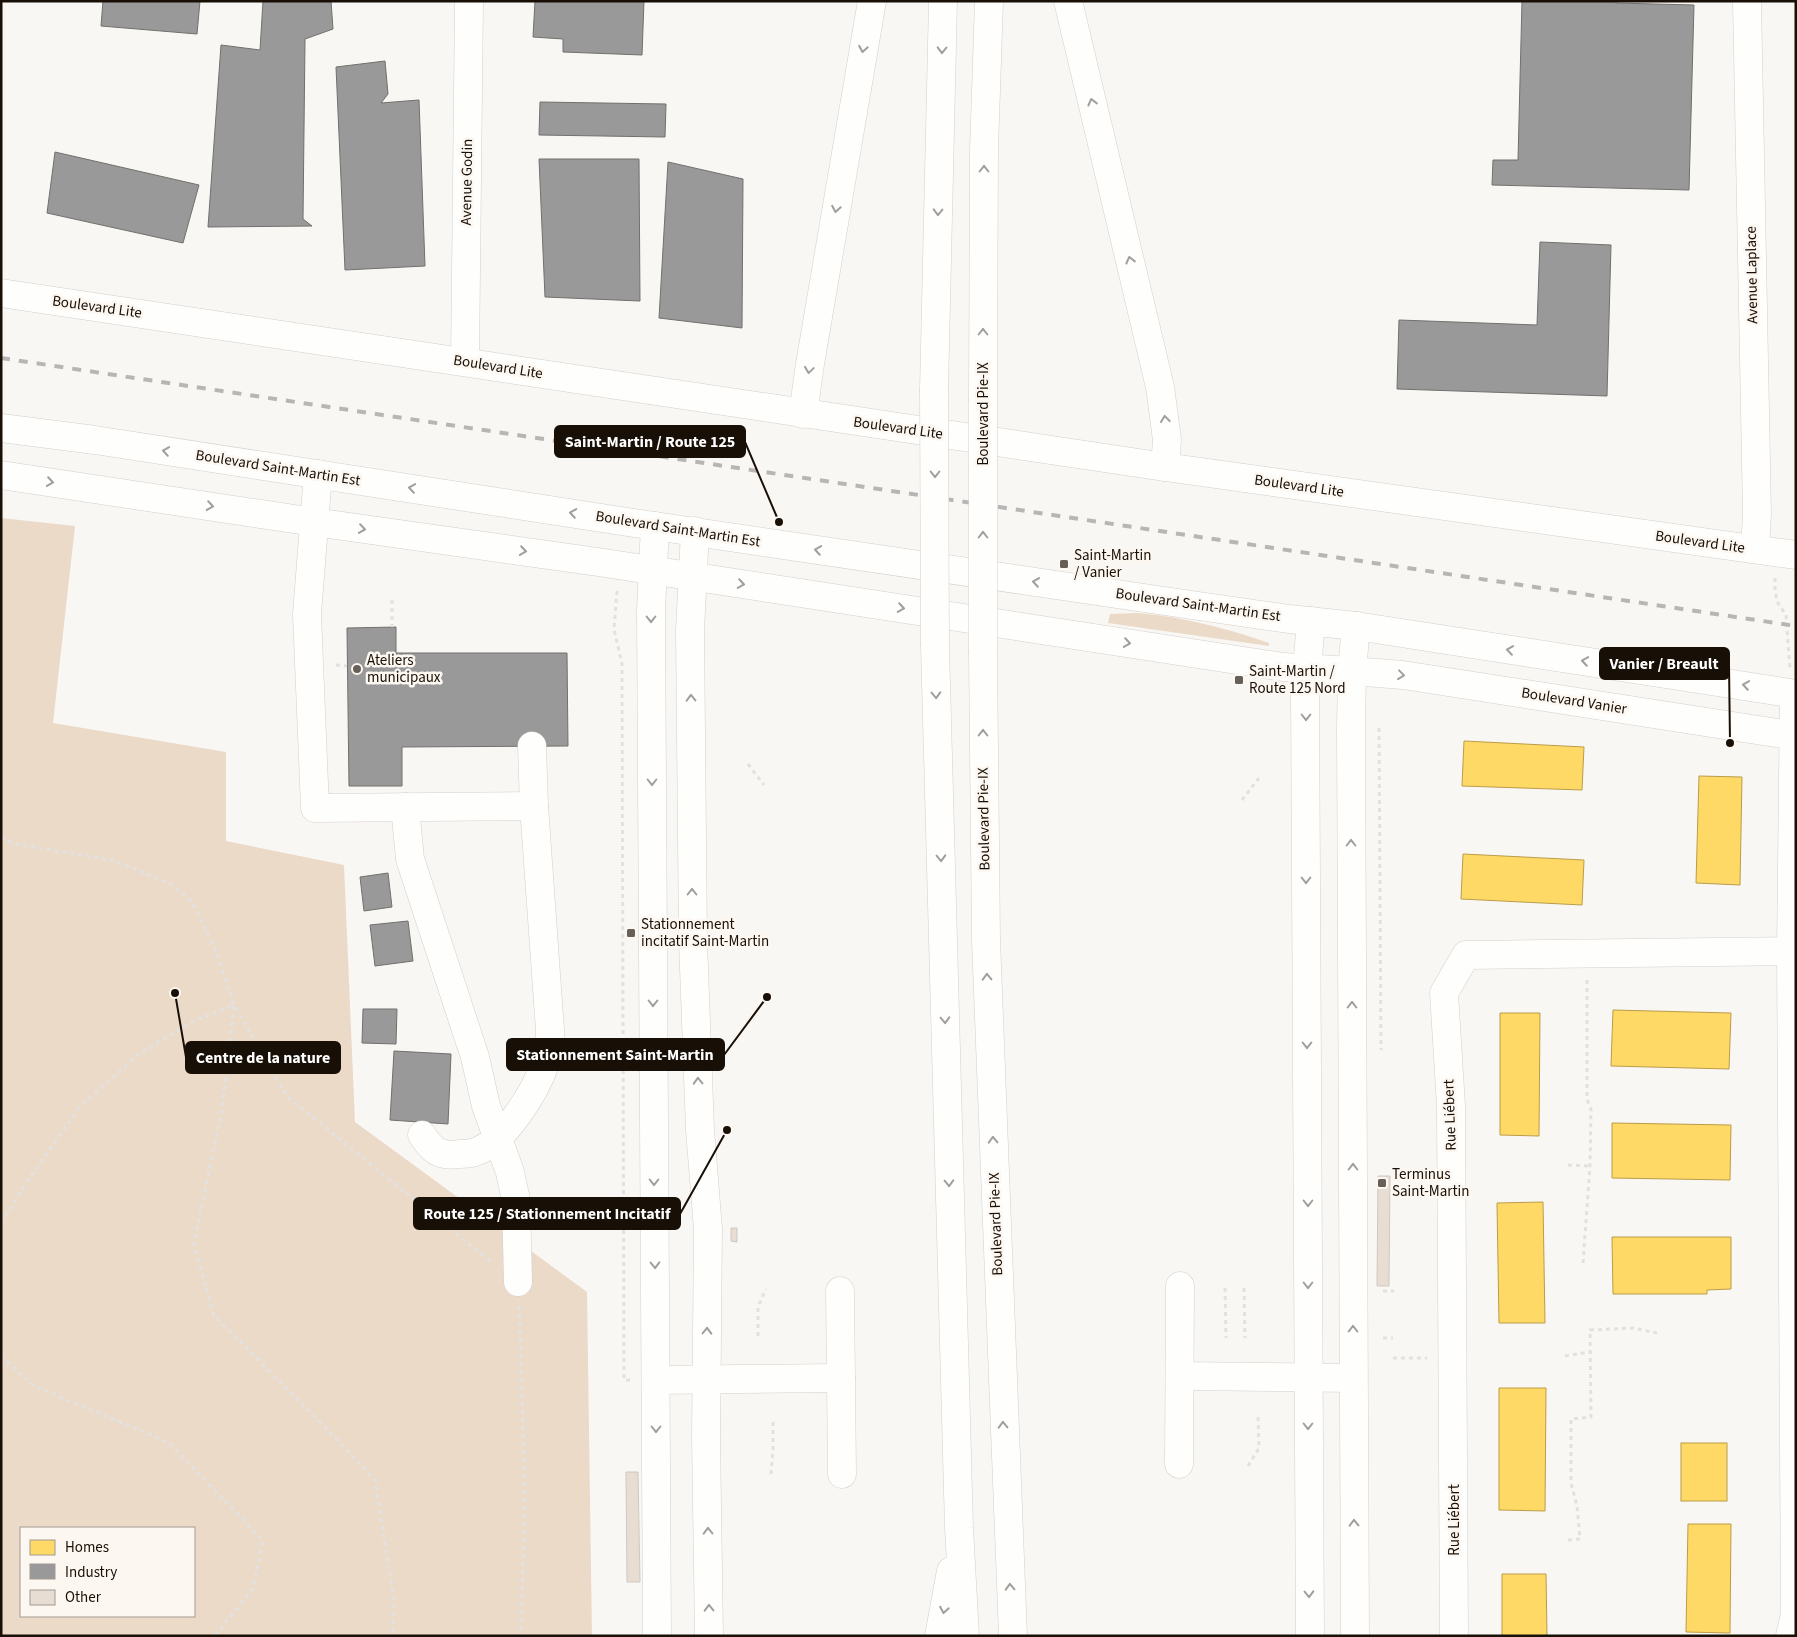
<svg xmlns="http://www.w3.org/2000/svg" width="1797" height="1637" viewBox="0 0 1797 1637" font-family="'Source Sans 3',sans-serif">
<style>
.green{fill:#ecdac8;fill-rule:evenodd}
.homes{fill:#ffd966;stroke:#ba9c49}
.industry{fill:#999;stroke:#72706d}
.building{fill:#e7ddd3;stroke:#cec8c2}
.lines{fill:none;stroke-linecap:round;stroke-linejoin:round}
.minor-casing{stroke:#d5cfc9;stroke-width:29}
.major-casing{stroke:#d5cfc9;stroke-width:29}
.highway-casing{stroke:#d5cfc9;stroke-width:29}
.path{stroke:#e2e1e0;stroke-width:3;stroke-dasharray:4 4;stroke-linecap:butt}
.minor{stroke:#fefefd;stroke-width:28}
.major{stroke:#fefefd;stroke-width:28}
.highway{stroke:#fefefd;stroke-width:28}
.rail{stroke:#b8b6b4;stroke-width:4;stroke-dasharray:9 9;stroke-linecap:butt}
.highway-bridge-casing{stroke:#d5cfc9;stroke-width:29;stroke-linecap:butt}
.highway-bridge{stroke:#fefefd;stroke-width:28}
.oneway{stroke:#a29e9a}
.poi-dot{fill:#676059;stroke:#fcf7f1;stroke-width:2}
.labels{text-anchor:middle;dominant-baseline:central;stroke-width:5;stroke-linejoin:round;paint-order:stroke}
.street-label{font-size:15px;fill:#180f06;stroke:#fcf7f1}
.poi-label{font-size:15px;fill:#180f06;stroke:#fcf7f1;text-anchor:start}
.leader{fill:none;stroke:#180f06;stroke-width:2}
.callout-dot{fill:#180f06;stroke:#fcf7f1;stroke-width:2}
.callout{fill:#180f06;stroke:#180f06;stroke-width:2}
.callout-label{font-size:16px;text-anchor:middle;font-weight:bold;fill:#fff}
</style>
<rect width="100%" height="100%" fill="#f9f7f4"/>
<!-- green -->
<g class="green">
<path d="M1 518 75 526 53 723 226 752V841L344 865 355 1122 587 1292 592 1636H1ZM21 1528H194V1616H21Z"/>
<path d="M1138 613C1183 617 1226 628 1269 643V646L1108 623 1110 614Z"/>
</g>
<!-- homes -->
<g class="homes">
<polygon points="1464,741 1584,747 1582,790 1462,786"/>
<polygon points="1699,776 1742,777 1740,885 1696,883"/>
<polygon points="1463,854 1584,860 1582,905 1461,899"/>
<polygon points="1613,1010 1731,1013 1729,1069 1611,1066"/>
<polygon points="1500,1013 1540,1013 1539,1136 1500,1135"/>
<polygon points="1612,1123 1731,1125 1730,1180 1612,1178"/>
<polygon points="1543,1202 1545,1323 1499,1323 1497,1203"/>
<polygon points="1612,1237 1731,1237 1731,1289 1707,1290 1707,1294 1613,1294"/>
<polygon points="1499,1388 1546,1388 1545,1511 1499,1510"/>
<rect x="1681" y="1443" width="46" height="58"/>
<polygon points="1688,1524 1731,1524 1730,1633 1686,1632"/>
<polygon points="1502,1574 1546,1574 1547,1636 1502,1636"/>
</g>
<!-- industry -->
<g class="industry">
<polygon points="103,1 200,1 197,34 101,26"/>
<polygon points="263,1 331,1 333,29 305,39 303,219 312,226 208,227 221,45 260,50"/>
<polygon points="535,1 644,1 642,55 563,52 563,39 533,37"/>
<polygon points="1522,1 1616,1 1616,3 1694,5 1689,190 1492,185 1493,160 1518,160"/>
<polygon points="385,61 388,94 381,103 419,100 425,266 345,270 336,67"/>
<polygon points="540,102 666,104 665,137 539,135"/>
<polygon points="55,152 199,185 183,243 47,213"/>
<polygon points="539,159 639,159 640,301 545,297"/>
<polygon points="668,162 743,179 742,328 659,318"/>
<polygon points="1540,242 1611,245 1607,396 1397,389 1399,320 1537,325"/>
<polygon points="396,627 396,653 567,653 568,746 402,747 402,786 349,786 347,628"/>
<polygon points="388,873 392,907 364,911 360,877"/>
<polygon points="408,921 413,961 375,966 370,925"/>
<polygon points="363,1009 397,1009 396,1044 362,1043"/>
<polygon points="394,1051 451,1054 448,1124 390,1120"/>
</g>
<!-- building -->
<g class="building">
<polygon points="1378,1176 1390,1176 1389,1286 1377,1286"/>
<polygon points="731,1228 737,1228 737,1242 731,1241"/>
<polygon points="626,1472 638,1472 640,1582 627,1582"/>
</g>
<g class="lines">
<defs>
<g id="minor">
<polyline points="1747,1 1757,514 1755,549"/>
<polyline points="1,293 1165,467 1796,555"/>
<polyline points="465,362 469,1"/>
<path d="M318 474 307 614 315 808 534 806 550 1030C550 1042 550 1054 545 1064 535 1092 504 1143 475 1152 470 1154 464 1154 459 1154 439 1157 432 1150 422 1135"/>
<polyline points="1356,626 1796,694"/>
<polyline points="1352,671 1403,675 1796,736"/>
<polyline points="532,746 534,806"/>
<polyline points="405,807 410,859 475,1057 486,1106 510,1172 516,1200 518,1282"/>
<polyline points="840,1291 842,1474"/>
<polyline points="1180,1376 1353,1378"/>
<polyline points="656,1380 841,1378"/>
<polyline points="1179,1464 1180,1286"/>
<polyline points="1454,1636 1451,1106 1444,993 1466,955 1791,951"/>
<polyline points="1790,1636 1795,1614 1791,951 1794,694"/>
</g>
<g id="major">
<polyline points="1,428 95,440 634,523 1178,603 1289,619 1356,626"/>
<polyline points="1,475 314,522 598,562 1283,667 1352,671"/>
</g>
<g id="highway">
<polyline points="1068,1 1160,387 1167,440 1165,467"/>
<polyline points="934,390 943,1"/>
<polyline points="983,398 984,150 989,1"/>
<polyline points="803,414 810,364 872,1"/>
<polyline points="655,526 651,610 657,1636"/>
<polyline points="695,531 690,630 693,941 700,1130 708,1229 706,1438 709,1636"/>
<polyline points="935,646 959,1528 965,1636"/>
<polyline points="983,654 986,940 1013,1636"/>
<polyline points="939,1636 951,1571"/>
<polyline points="1310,1636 1305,693 1311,621"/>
<polyline points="1355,1636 1351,729 1352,671 1356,626"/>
</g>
</defs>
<!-- minor casing -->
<use href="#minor" class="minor-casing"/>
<!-- major casing -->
<use href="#major" class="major-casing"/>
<!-- highway casing -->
<use href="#highway" class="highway-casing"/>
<!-- path -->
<g class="path">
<polyline points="1775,578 1775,592 1778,603 1786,615 1790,668"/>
<polyline points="617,591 614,629 622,664 624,1380 630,1380"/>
<polyline points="392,600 392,627"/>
<polyline points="336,665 347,666"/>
<polyline points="1379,728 1381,1050"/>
<polyline points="748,764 764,785"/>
<polyline points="1242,800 1259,778"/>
<polyline points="1,837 15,844 112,860 169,883 191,900 216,951 234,1005 287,1096 492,1263"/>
<polyline points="1568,1165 1590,1166"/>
<polyline points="1,1223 24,1186 80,1107 139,1054 194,1021 234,1005 222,1109 194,1243 213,1314 322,1424 375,1480 394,1600 393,1636"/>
<polyline points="1583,1263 1590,1166 1591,1109 1587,1099 1587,979"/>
<polyline points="1225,1288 1226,1338"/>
<polyline points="1244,1288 1245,1338"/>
<polyline points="1383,1291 1394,1291"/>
<path d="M519 1306C524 1416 525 1526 521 1636"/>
<polyline points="758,1336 758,1307 766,1289"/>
<polyline points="1383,1338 1393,1338"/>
<polyline points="1,1356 34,1386 168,1442 263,1540 253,1589 214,1636"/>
<polyline points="1565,1356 1590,1352"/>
<polyline points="1393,1358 1427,1358"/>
<polyline points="1248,1466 1259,1448 1258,1416"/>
<polyline points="771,1474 773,1450 773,1420"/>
<polyline points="1568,1540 1580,1539 1577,1506 1571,1483 1571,1419 1591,1417 1590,1330 1633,1328 1657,1333"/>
</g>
<!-- minor -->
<use href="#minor" class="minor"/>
<!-- major -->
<use href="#major" class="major"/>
<!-- highway -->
<use href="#highway" class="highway"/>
<!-- rail -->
<polyline class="rail" points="1,358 1796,626"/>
<defs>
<g id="highway-bridge">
<polyline points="934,390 935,646"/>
<polyline points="983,398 983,654"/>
</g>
</defs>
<!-- highway-bridge casing -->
<use href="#highway-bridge" class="highway-bridge-casing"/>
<!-- highway-bridge -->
<use href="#highway-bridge" class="highway-bridge"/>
</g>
<!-- one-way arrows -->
<defs><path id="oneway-chevron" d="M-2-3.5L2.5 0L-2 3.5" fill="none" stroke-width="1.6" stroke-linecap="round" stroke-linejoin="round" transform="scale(1.25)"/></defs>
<g class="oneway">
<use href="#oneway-chevron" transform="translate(863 49) rotate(100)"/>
<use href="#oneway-chevron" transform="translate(942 50) rotate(91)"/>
<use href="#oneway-chevron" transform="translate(1092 102) rotate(-104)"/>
<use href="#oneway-chevron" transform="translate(984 169) rotate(-90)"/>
<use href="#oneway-chevron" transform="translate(836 209) rotate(100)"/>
<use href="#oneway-chevron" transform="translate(938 212) rotate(91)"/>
<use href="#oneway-chevron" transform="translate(1130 260) rotate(-104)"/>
<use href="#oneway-chevron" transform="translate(983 332) rotate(-90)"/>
<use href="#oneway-chevron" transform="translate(809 370) rotate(98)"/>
<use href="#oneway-chevron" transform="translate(1165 419) rotate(-97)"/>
<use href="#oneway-chevron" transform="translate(166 451) rotate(-171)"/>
<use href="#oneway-chevron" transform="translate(935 474) rotate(90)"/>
<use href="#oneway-chevron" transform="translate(50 482) rotate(8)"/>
<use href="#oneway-chevron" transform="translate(412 488) rotate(-172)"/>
<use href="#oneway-chevron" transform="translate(210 506) rotate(9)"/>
<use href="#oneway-chevron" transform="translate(573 513) rotate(-171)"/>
<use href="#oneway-chevron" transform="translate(362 529) rotate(8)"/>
<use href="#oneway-chevron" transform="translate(983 535) rotate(-90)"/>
<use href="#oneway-chevron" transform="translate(818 550) rotate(-171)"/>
<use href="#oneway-chevron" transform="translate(523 551) rotate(8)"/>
<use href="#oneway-chevron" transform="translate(1036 582) rotate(-172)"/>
<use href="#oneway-chevron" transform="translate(741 584) rotate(9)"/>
<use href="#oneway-chevron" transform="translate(901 608) rotate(9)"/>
<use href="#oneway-chevron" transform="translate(651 619) rotate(90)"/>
<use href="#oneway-chevron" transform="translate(1127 643) rotate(9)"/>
<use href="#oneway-chevron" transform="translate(1510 650) rotate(-172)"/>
<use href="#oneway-chevron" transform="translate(1585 661) rotate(-171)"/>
<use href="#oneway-chevron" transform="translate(1401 675) rotate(7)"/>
<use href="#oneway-chevron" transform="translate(1746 685) rotate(-171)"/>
<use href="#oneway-chevron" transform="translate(936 695) rotate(88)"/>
<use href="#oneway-chevron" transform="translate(691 698) rotate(-91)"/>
<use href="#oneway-chevron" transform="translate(1306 717) rotate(90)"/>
<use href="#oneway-chevron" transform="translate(983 733) rotate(-90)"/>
<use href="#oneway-chevron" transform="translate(652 782) rotate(90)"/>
<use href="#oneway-chevron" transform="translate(1351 843) rotate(-90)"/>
<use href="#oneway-chevron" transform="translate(941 858) rotate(88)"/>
<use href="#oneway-chevron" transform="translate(1306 880) rotate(90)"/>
<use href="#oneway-chevron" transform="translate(692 892) rotate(-90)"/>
<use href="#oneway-chevron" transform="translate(987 977) rotate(-92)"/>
<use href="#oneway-chevron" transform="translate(653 1003) rotate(90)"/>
<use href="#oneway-chevron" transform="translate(1352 1005) rotate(-90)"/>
<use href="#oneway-chevron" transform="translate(945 1020) rotate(88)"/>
<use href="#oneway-chevron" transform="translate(1307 1045) rotate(90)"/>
<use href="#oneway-chevron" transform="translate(698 1081) rotate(-92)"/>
<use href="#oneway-chevron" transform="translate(993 1140) rotate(-92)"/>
<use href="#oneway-chevron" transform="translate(1353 1167) rotate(-90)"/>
<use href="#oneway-chevron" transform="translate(654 1182) rotate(90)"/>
<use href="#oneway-chevron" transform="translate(949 1183) rotate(88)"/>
<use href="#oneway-chevron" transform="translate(1308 1203) rotate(90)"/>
<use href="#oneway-chevron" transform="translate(655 1265) rotate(89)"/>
<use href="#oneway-chevron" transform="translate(1308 1285) rotate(90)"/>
<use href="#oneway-chevron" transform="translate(1353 1329) rotate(-90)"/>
<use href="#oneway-chevron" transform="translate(707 1331) rotate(-89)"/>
<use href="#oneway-chevron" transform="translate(1003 1425) rotate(-92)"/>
<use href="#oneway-chevron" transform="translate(1308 1426) rotate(90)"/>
<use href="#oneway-chevron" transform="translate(656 1429) rotate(90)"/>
<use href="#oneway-chevron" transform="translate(1354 1523) rotate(-91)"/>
<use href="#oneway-chevron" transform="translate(708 1531) rotate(-91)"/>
<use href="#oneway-chevron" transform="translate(1010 1587) rotate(-92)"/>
<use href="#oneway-chevron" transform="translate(1309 1594) rotate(89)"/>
<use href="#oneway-chevron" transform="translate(709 1608) rotate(-91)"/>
<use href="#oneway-chevron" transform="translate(944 1610) rotate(100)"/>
</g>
<!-- markers -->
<g class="poi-dot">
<rect x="1059" y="559" width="10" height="10" rx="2.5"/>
<circle cx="357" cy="669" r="5"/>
<rect x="1234" y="675" width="10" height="10" rx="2.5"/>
<rect x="626" y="928" width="10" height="10" rx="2.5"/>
<rect x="1377" y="1178" width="10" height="10" rx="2.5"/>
</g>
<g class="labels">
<!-- street labels -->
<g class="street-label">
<text transform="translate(467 182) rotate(-89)">Avenue Godin</text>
<text transform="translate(1752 275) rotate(-91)">Avenue Laplace</text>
<text transform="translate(97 307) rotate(8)">Boulevard Lite</text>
<text transform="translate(498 367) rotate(9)">Boulevard Lite</text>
<text transform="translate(983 414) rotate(-90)">Boulevard Pie-IX</text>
<text transform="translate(898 428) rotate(8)">Boulevard Lite</text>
<text transform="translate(278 468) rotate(9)">Boulevard Saint-Martin Est</text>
<text transform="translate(1299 486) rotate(8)">Boulevard Lite</text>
<text transform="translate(678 529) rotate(9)">Boulevard Saint-Martin Est</text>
<text transform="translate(1700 542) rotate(8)">Boulevard Lite</text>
<text transform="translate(1198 605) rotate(8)">Boulevard Saint-Martin Est</text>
<text transform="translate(1574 701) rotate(9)">Boulevard Vanier</text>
<text transform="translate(984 819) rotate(-91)">Boulevard Pie-IX</text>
<text transform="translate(1450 1115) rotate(-92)">Rue Liébert</text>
<text transform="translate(996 1224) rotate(-92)">Boulevard Pie-IX</text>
<text transform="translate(1454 1520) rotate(-90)">Rue Liébert</text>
</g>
<!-- poi labels -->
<g class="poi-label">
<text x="1074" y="555">Saint-Martin<tspan x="1074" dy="17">/ Vanier</tspan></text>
<text x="367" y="660">Ateliers<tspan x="367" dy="17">municipaux</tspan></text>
<text x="1249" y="671">Saint-Martin /<tspan x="1249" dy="17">Route 125 Nord</tspan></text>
<text x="641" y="924">Stationnement<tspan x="641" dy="17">incitatif Saint-Martin</tspan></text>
<text x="1392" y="1174">Terminus<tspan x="1392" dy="17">Saint-Martin</tspan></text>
</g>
</g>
<!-- callouts -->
<path class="leader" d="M779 522L745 442M1730 743L1729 664M767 997L724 1055M175 993L186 1057M727 1130L680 1214"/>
<g class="callout-dot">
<circle cx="779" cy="522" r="5"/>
<circle cx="1730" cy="743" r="5"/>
<circle cx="767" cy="997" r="5"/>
<circle cx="175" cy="993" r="5"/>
<circle cx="727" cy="1130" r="5"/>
</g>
<g class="callout">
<rect x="555" y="426" width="190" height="31" rx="5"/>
<rect x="1600" y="648" width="129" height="31" rx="5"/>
<rect x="507" y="1039" width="217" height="31" rx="5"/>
<rect x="186" y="1042" width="154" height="31" rx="5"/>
<rect x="414" y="1198" width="266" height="31" rx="5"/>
</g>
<g class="callout-label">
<text x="650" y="447">Saint-Martin / Route 125</text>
<text x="1664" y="669">Vanier / Breault</text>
<text x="615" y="1060">Stationnement Saint-Martin</text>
<text x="263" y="1063">Centre de la nature</text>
<text x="547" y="1219">Route 125 / Stationnement Incitatif</text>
</g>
<!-- border -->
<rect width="1797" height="1637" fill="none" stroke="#180f06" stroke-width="5"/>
<!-- legend -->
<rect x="20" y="1527" width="175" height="90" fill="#fcf7f1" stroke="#a19a93"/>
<rect x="30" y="1540" width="25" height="15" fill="#ffd966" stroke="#a19a93"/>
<text x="65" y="1552" font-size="15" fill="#180f06">Homes</text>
<rect x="30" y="1564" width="25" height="15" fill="#999999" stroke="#a19a93"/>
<text x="65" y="1577" font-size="15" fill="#180f06">Industry</text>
<rect x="30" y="1590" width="25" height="15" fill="#e7ddd3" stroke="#a19a93"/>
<text x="65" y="1602" font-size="15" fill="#180f06">Other</text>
</svg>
